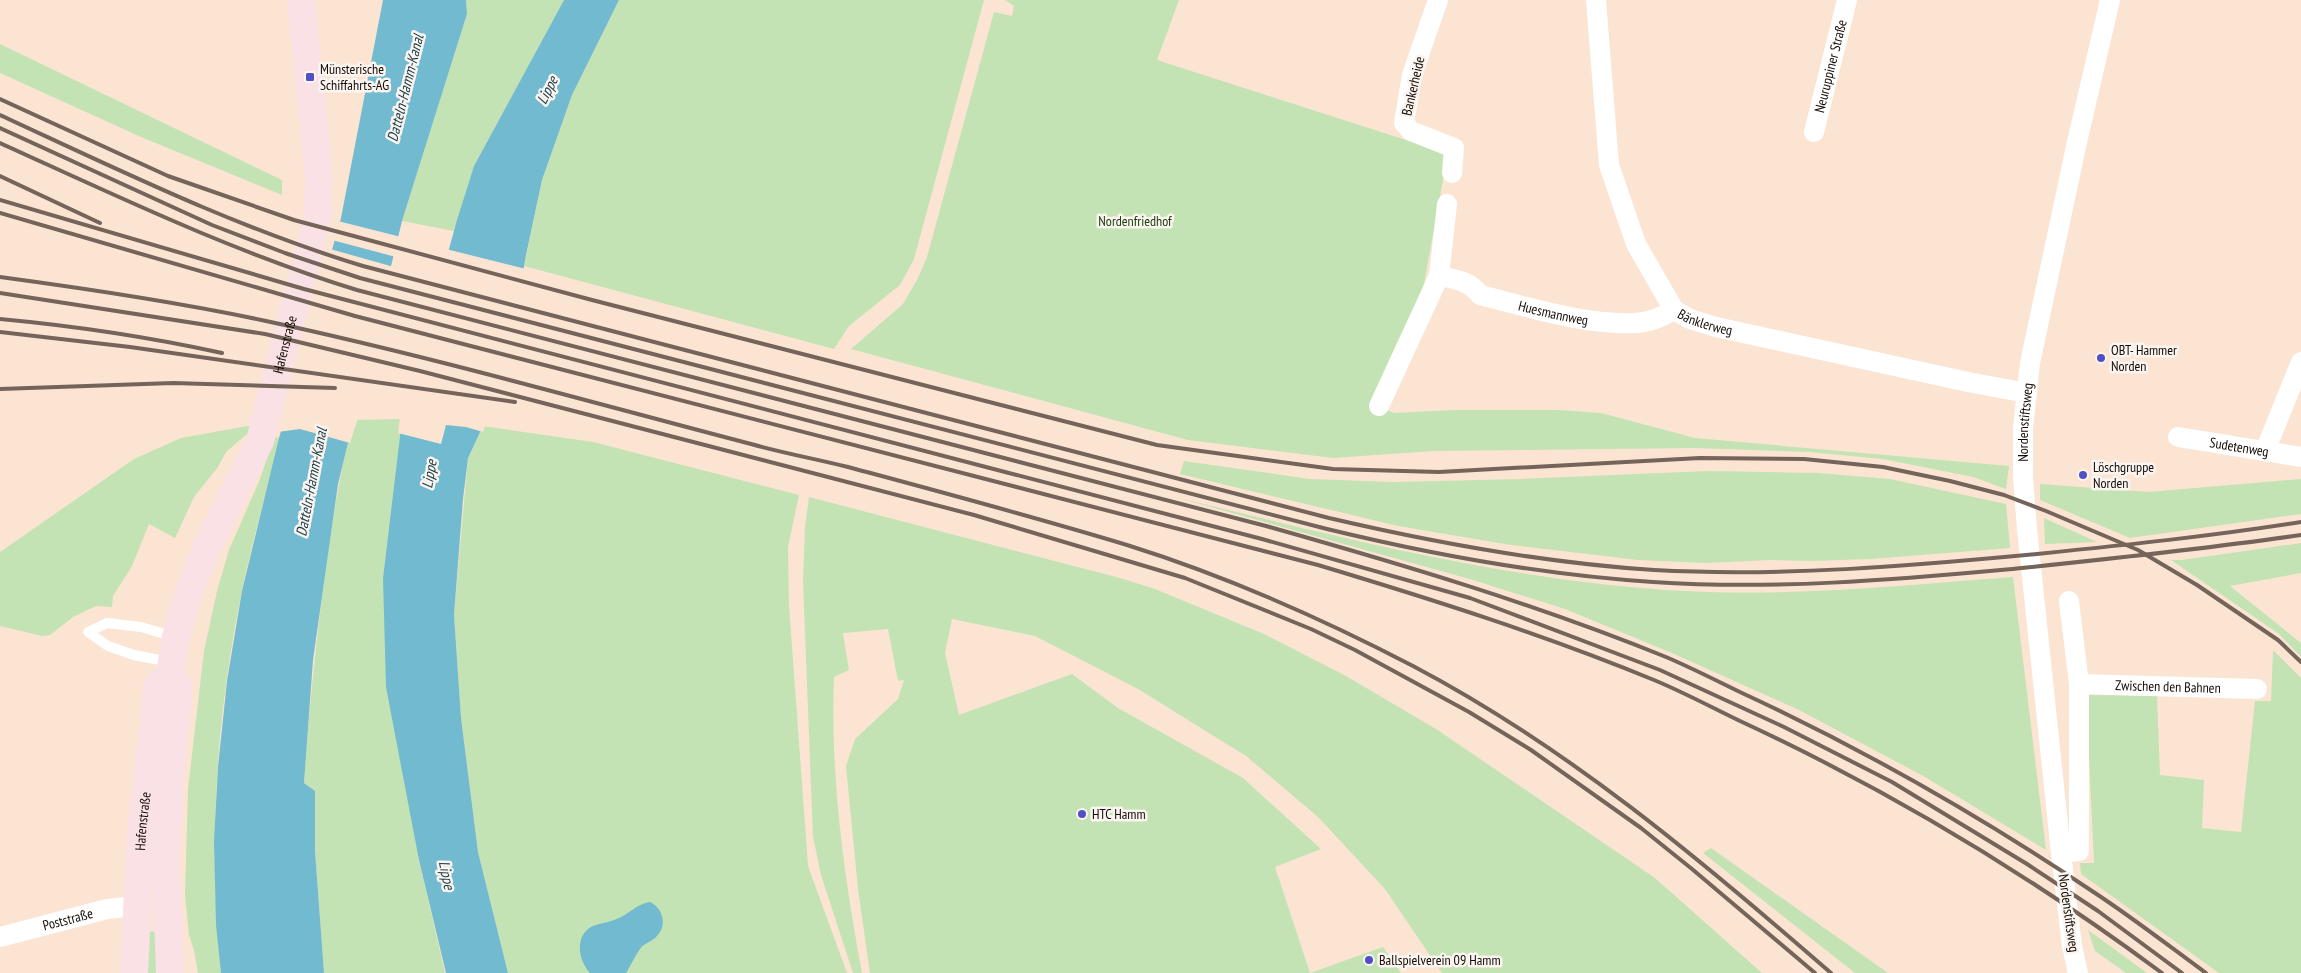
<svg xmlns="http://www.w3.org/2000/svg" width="2301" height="973" viewBox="0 0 2301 973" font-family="'PT Sans Narrow',sans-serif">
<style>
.green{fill:#c3e3b5}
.water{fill:#72bacf}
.pier{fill:#fce4d3}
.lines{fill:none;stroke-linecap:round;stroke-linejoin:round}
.service{stroke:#fff;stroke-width:10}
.minor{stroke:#fff;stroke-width:20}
.secondary{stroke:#fae1e6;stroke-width:28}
.rail{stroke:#74645a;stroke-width:4}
.poi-dot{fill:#504fc5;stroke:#fbf5f1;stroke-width:2}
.labels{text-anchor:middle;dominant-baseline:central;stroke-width:5;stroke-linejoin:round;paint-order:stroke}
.street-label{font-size:14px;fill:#140b05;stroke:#fbf5f1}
.poi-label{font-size:14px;fill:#140b05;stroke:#fbf5f1;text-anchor:start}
.park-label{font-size:14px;fill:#1f400c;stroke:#fbf5f1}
.water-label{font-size:15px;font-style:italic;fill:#1a3c46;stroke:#fbf5f1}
</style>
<rect width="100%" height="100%" fill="#fce4d3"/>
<!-- green -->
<g class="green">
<polygon points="466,0 564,0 474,166 454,231 402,221 467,14"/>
<polygon points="619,0 984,0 914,259 900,285 849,326 834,349 524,266 542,180 572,95"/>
<polygon points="1005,0 1179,0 1157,60 1443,152 1446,164 1423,289 1370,403 1394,413 1455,410 1557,410 1601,413 1695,438 2009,466 2006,489 1973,477 1883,459 1809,452 1695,448 1434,451 1333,458 1188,440 851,349 903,304 917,280 927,257 994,12 1012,16 1014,6"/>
<polygon points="0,44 282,180 282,195 141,137 0,73"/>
<path d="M402 419 383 578 419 860 445 973H324L315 851V791L304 783C309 710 316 640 326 567 333 517 340 468 354 420Z"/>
<polygon points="259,424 226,452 218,467 194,497 175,538 149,524 132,566 113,596 112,607 96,606 73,617 50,635 42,636 0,626 0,552 134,459 181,438"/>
<polygon points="483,426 593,442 799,495 788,547 789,605 808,866 847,973 508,973 478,852 461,718 454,615 468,458"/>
<path d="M274 437 279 438 275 458C264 502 251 546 242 591 216 716 208 846 221 973H198L194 950 189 935 185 896 188 789 204 651 217 591 229 550 260 479Z"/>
<polygon points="1184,461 1310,479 1394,482 1521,479 1708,471 1819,473 1890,479 2006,504 2010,548 1871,559 1811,561 1771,560 1705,563 1638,560 1511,545 1398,526 1180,474"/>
<polygon points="2301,479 2301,514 2130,538 2040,500 2040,484 2149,492"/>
<path d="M809 497 1120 578 1155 589 1264 634 1346 676 1436 729 1655 878 1762 973H1442L1385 889 1318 817 1246 756 1138 689 1035 636 952 619 945 653 959 715 1072 674 1118 708 1243 778 1321 849 1275 867 1310 973 1383 947 1401 973H870L858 889 846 766 855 739 898 699 904 680 898 681 888 629 843 633 849 670 834 677C830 776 844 876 862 973H853L821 875 813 837 803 581 805 527Z"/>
<path d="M1175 497C1344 538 1512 582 1686 591 1795 597 1904 585 2013 577L2046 850 1925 777 1799 710 1672 653 1565 609 1473 580Z"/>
<polygon points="2044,518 2097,542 2045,544"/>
<polygon points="2301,543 2301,573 2230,586 2301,643 2301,657 2279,634 2171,560 2182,560"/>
<polygon points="2273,650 2301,678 2301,973 2219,973 2081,874 2080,863 2094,863 2086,695 2157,696 2160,775 2204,780 2202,828 2241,832 2255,701 2271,701"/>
<polygon points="1711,848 1888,973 1855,973 1703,853"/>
<polygon points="2088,930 2147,973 2126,973 2095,951"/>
<polygon points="153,931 156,934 161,973 148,973 148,932"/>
</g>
<!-- water -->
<g class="water">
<polygon points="383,0 466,0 467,14 402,221 338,484 313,660 304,783 315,791 315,851 324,973 221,973 216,925 214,841 218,767 227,681 242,591 279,438 341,218"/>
<polygon points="564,0 619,0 572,95 542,180 526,255 510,346 483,426 468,458 463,499 454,615 461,718 478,852 508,973 446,973 419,860 386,687 383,578 402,419 457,220 474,166"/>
<path d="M650 902C663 908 668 926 656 937 651 942 644 943 640 949 635 956 631 965 626 973H590C578 960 574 935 593 926 601 923 611 922 619 918 630 913 637 904 650 902Z"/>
</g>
<!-- pier -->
<g class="pier">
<polygon points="338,221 401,237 396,257 332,240"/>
<polygon points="330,249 394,267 357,421 350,443 300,429 278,432 277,437"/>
<polygon points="446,249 526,269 512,347 483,432 466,427 446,425 441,444 398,433 400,418"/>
</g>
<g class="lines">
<!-- service -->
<polyline class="service" points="171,662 134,655 108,646 88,632 107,623 141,627 175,637"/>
<!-- minor -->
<g class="minor">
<polyline points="1438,0 1412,75 1404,123 1411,131 1454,148 1452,173"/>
<path id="s1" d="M1596 0 1609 165 1636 244 1674 310 1690 319 1716 327 1968 382 2027 393"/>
<path id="s2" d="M1814 132 1847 0"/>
<path id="s3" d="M1439 276C1455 279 1470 281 1480 295 1528 307 1584 325 1634 323 1648 323 1662 317 1674 310"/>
<polyline points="1379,406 1439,276 1447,204"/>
<path id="s4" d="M2178 437 2301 457"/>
<polyline points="2265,451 2301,362"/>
<path id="s5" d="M2079 684 2257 689"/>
<polyline points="2061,853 2079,851 2079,684 2069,601"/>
<path id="s6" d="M0 937 107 909 136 906"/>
<path id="s7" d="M2078 973 2072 946 2061 853 2027 529 2023 477V428L2030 363 2077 142 2110 0"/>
</g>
<!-- secondary -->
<g class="secondary">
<polyline points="170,673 179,687 170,775 166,858 170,973"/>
<path id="s8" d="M134 973 141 832 158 685 170 673 176 637 188 595 207 547 260 441 318 214 319 178 301 0"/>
</g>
<!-- rail -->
<g class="rail">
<polyline points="0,99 168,176 294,220 592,300 1157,445 1333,469 1439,472 1700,458 1804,459 1883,467 1950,481 2004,495 2046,511 2138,550 2197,585 2278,640 2301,662"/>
<path d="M0 115C119 170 237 228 363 266L1329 518C1436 543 1544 563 1654 570 1782 577 1910 566 2037 554 2125 545 2213 536 2301 522"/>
<path d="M0 128 212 225 285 253 360 278 1327 529C1434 555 1542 575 1653 582 1773 590 1892 580 2012 569 2108 559 2205 549 2301 535"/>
<path d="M0 143C117 196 233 252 357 290L1266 526C1401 564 1536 604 1666 657 1692 668 1717 681 1742 693 1865 750 1982 817 2095 893 2133 918 2169 946 2206 973"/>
<polyline points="0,176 100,223"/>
<polyline points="0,200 304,289 1262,539 1470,598 1660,670 1784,727 1892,782 2027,864 2098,911 2182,973"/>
<path d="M0 213 355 316 1318 565C1431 599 1545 635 1654 680 1683 692 1711 707 1740 721 1891 791 2027 873 2162 973"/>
<path d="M0 277C89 289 178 302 266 321 429 356 590 402 751 444 783 453 816 459 848 467 941 492 1035 517 1127 545 1226 576 1321 618 1413 666 1567 747 1700 859 1831 973"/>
<polyline points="0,293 265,334 420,371 974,515 1185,578 1311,629 1355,650 1469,712 1531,750 1641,828 1692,869 1815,973"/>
<path d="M0 319C75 326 149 337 222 353"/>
<polyline points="0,332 130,347 515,402"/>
<polyline points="0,389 173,383 335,388"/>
</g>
</g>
<!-- markers -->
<g class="poi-dot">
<rect x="305" y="72" width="10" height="10" rx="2.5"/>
<circle cx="2101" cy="358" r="5"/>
<circle cx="2083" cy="475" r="5"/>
<circle cx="1082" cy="814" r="5"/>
<circle cx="1369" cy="960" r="5"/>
</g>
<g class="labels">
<!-- street labels -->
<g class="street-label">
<text stroke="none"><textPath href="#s2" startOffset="68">Neuruppiner Straße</textPath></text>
<text transform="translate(1413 86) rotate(-77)">Bankerheide</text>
<text stroke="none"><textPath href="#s3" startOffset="122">Huesmannweg</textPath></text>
<text stroke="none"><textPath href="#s1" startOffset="359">Bänklerweg</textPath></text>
<text stroke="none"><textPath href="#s8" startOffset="656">Hafenstraße</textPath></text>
<text stroke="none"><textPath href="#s7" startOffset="554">Nordenstiftsweg</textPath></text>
<text stroke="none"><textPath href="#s4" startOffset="62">Sudetenweg</textPath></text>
<text stroke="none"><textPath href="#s5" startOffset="89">Zwischen den Bahnen</textPath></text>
<text stroke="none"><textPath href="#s8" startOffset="152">Hafenstraße</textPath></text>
<text transform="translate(2069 913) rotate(82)">Nordenstiftsweg</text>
<text stroke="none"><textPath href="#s6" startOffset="70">Poststraße</textPath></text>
</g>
<!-- poi labels -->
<g class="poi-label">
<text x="320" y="69">Münsterische<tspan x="320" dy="16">Schiffahrts-AG</tspan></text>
<text x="2111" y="350">OBT- Hammer<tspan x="2111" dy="16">Norden</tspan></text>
<text x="2093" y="467">Löschgruppe<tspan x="2093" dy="16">Norden</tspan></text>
<text x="1092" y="814">HTC Hamm</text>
<text x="1379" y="960">Ballspielverein 09 Hamm</text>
</g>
<!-- park labels -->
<g class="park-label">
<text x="1135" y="221">Nordenfriedhof</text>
</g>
<!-- water labels -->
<g class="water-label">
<text transform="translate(405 88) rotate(-76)">Datteln-Hamm-Kanal</text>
<text transform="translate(547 90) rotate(-63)">Lippe</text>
<text transform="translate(429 474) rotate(-80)">Lippe</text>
<text transform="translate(311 482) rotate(-79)">Datteln-Hamm-Kanal</text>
<text transform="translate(447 875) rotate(78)">Lippe</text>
</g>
</g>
</svg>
